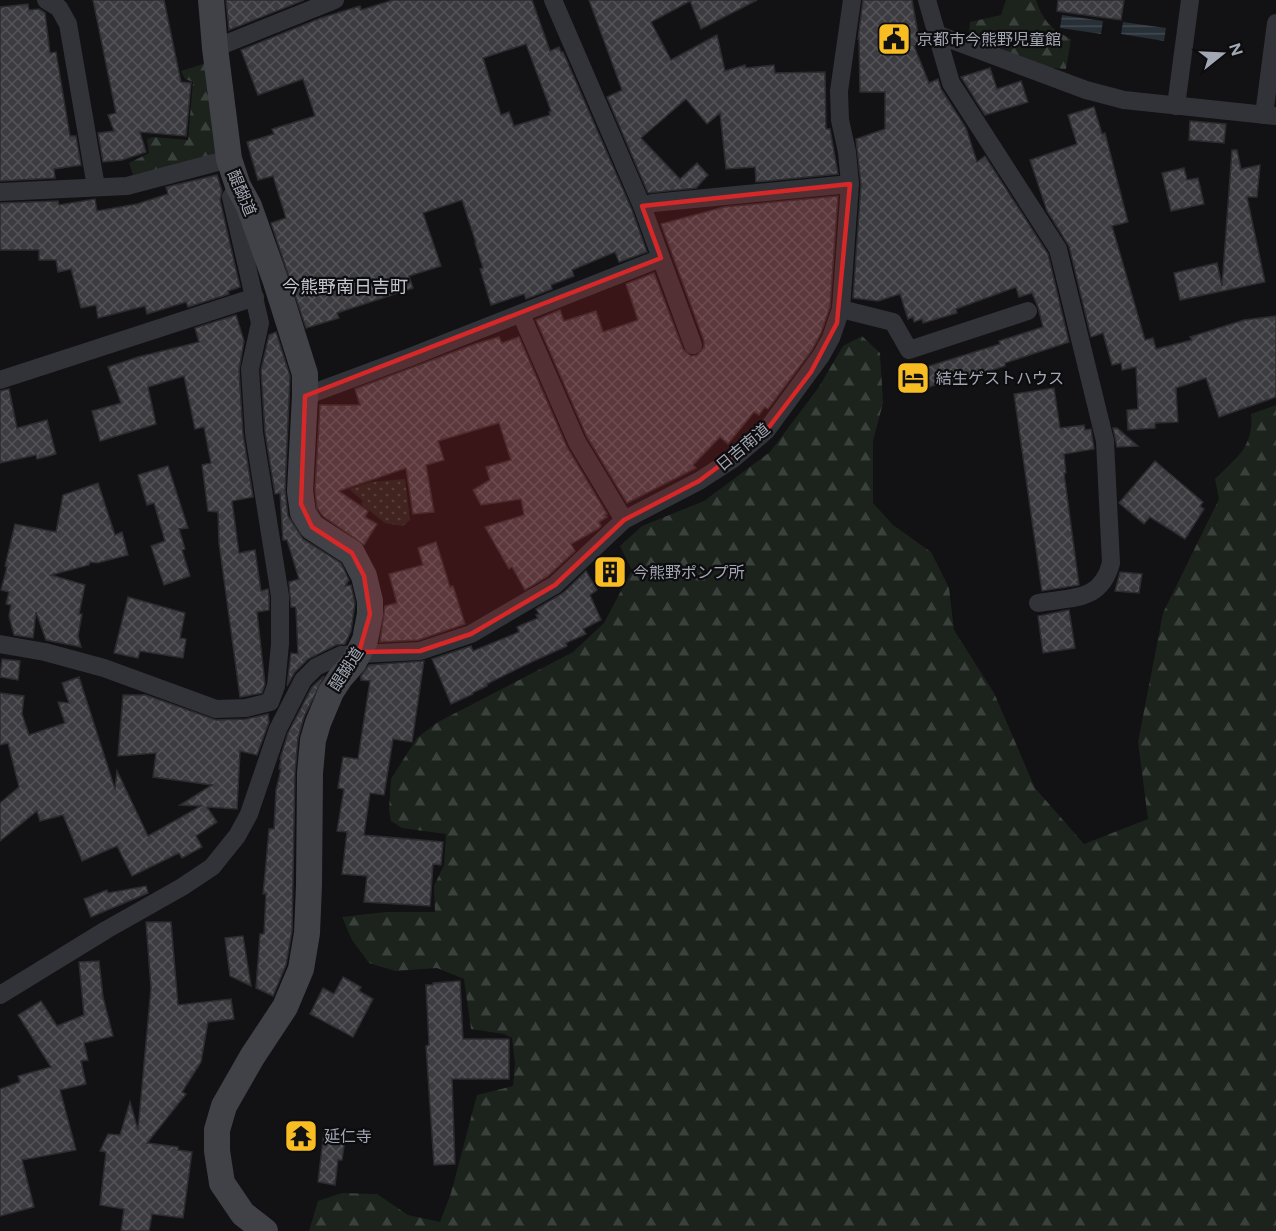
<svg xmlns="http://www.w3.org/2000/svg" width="1276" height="1231" viewBox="0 0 1276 1231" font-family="Figtree,'Noto Sans JP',sans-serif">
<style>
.grass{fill:url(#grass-dots)}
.forest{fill:url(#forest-firs)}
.water{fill:url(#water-rules)}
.building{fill:url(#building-cross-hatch);stroke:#2c2b2f;stroke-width:1.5;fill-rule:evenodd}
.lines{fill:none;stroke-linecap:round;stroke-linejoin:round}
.minor{stroke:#323338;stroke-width:18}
.secondary{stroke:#404248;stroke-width:26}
.marked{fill:#d62828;fill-opacity:0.2;stroke:#d62828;stroke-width:4.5;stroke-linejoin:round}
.labels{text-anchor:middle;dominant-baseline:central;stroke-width:4.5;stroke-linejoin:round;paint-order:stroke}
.poi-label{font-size:16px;fill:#a2a7b4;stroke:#0d0c0e;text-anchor:start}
.street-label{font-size:16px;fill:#a2a7b4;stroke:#0d0c0e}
.neighbourhood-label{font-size:18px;fill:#c3c6d0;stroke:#0d0c0e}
</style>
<defs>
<pattern id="grass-dots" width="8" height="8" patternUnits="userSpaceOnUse" patternTransform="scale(1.5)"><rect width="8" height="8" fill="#1c231d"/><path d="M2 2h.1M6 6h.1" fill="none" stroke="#3a403b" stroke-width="1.8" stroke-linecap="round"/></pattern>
<pattern id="forest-firs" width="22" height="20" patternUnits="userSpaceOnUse" patternTransform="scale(1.5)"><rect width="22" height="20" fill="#1c231d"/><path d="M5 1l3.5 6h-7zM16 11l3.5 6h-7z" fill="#3a403b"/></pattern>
<pattern id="water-rules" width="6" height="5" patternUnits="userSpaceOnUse" patternTransform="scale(1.5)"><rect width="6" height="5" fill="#272f37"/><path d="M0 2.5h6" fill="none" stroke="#434a52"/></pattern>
<pattern id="building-cross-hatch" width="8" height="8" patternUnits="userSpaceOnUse" patternTransform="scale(1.5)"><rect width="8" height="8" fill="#3c3c40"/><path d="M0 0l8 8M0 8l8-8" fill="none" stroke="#555559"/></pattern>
</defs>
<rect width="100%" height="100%" fill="#121113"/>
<!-- grass -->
<polygon class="grass" points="405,479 410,520 403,526 385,523 361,504 363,501 349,489 371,482"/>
<!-- forest -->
<g class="forest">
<path d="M1006 0H1036C1043 21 1051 29 1071 39L1066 69 1040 67 969 32 970 22 1001 15Z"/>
<polygon points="206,63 218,155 133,175 129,163 149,153 147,139 153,137 188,140 193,82 185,79 181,71"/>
<path d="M862 336 880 353 883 403 873 441V503L893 525 931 552 949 588 954 630 994 693 1035 788 1084 844 1148 819 1138 742 1163 613 1219 499 1215 479C1236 457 1254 448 1251 414L1276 405V1231H309L318 1201 342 1193 377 1194 408 1215 440 1222 451 1193 477 1095 513 1086 515 1063 512 1038 504 1034 471 1029 464 979 437 968 395 971 369 963 352 940 342 917 386 912H435L434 886 444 865 446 834 402 828 391 821 389 810 391 779 417 738 438 722 573 652 604 623 632 570 620 546 642 526 704 501 770 452 819 387 843 346Z"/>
</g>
<!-- water -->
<g class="water">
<polygon points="1062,15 1103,21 1101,34 1060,28"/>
<polygon points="1123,22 1166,28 1164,41 1121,34"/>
</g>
<!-- building -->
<g class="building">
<polygon points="93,0 164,0 181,82 191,83 186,136 140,132 146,152 122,160 103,162 98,133 114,131 108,115 116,113"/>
<polygon points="226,0 304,0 229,30"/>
<path d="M393 0H532L550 51 559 47 561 52H563L632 210 647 252 619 262 615 252 572 270 574 276 551 285 552 289 526 299 524 294 491 305 480 269 483 268 475 243H476L462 200 423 213 441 266 409 276 413 288 337 313 339 318 306 328 271 223 286 218 273 176 258 180 247 142 274 134 272 129 315 116 303 79 258 95 241 50 321 18 360 6 361 10ZM526 44 551 111 549 112 550 115 514 126 509 112 501 115 483 58Z"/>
<polygon points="589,0 757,0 701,29 690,1 651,22 671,60 717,35 725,71 745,65 746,68 774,65 775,73 825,72 826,129 830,129 838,174 756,182 755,167 726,169 720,113 707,124 686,99 641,138 680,179 697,163 708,175 696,188 648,193 607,97 622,90"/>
<polygon points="863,0 912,0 920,45 914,46 929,83 938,79 941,89 966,128 977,162 985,156 1048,254 1069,342 1005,363 1005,366 951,383 950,380 929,387 923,368 1000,344 999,341 1043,327 1038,307 1032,293 1019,297 1016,287 956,309 957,313 923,323 922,319 914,322 913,317 908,319 900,294 878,301 853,298 861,185 856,139 885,129 885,92 860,92 859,39 858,39"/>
<polygon points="1058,0 1124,0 1121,20 1057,11"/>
<polygon points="28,4 29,10 39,9 45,13 50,53 56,52 70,136 76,136 81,165 54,169 55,178 0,181 0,7"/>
<polygon points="990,68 997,89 1021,81 1028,102 985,115 961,77"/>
<polygon points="1094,107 1102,134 1105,133 1128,222 1112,226 1145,340 1153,338 1156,349 1192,340 1190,337 1244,320 1276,316 1276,397 1219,417 1206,378 1176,388 1178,422 1155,423 1155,428 1128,430 1127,410 1138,409 1136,367 1122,370 1121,363 1112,365 1103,333 1091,337 1069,246 1047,211 1030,160 1077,144 1068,115"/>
<polygon points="1190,121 1226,124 1224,143 1189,140"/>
<polygon points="1232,150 1237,150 1241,169 1260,165 1257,197 1247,197 1265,282 1180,300 1174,273 1217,263 1222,286"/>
<polygon points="1184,168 1187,180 1198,178 1204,204 1171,211 1162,173"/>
<polygon points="217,175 222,191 220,200 240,287 228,291 229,294 188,307 186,302 147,314 145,306 98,318 96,305 81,308 71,269 58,272 56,260 39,260 39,250 0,250 0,203 58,201 59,205 95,199 97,211 137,204 168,194 166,187"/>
<polygon points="838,196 830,307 821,333 812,350 768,409 765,407 759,415 754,412 728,444 720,437 693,465 696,468 627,503 587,437 536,320 560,310 564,321 596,311 603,332 638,320 626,284 654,273 683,349 691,356 697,355 704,347 704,341 661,224 724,207"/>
<polygon points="236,315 244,341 239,370 243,434 253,497 232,501 239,553 255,550 261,591 268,589 269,597 269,610 257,612 265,684 262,693 240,697 219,543 218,512 208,511 202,465 211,463 204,427 195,429 184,376 148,387 156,424 100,441 92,411 121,403 108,367 138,357 199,342 195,328"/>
<polygon points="276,332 290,376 285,490 288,516 303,539 341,563 349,580 345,586 351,585 355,603 351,631 345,644 336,645 308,659 295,672 287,686 291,653 298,654 296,609 295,607 291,607 289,582 299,579 287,540 283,540 280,493 275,494 265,432 261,370 269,335"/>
<polygon points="499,337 502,343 519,337 567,447 607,514 605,515 607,517 599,522 601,526 598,529 571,544 575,551 548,576 525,590 512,567 509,569 485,527 524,515 521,499 481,505 473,490 490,480 486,467 511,460 499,423 438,441 444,460 426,465 434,512 413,514 406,468 339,491 368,511 365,517 377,524 364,545 323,516 317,508 315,490 320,405 360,405 355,389 475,344"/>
<polygon points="921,364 927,384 908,390 902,370"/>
<polygon points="1054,388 1060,428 1084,425 1085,430 1091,429 1094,449 1064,454 1066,473 1064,473 1079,585 1042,591 1014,394"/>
<polygon points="9,389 17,428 47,420 56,454 37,459 36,455 0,463 0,391"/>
<polygon points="1113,428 1117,428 1138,446 1117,447"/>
<polygon points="1155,461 1203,502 1200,506 1204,509 1185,539 1150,517 1144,524 1119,503"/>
<polygon points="168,466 188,528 179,529 185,549 182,550 190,576 164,585 151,546 165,541 154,503 147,505 138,475"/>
<polygon points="98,483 115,535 122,532 128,555 97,563 90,562 89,565 51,575 85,585 79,614 82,614 78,636 81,647 46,640 36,612 33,638 14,635 9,616 11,605 6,604 9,592 1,590 7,567 5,566 15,524 56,532 63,495"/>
<polygon points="436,542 450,587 453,586 465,624 418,640 380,642 385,606 397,603 389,574 423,565 418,548"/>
<polygon points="586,571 597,590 590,595 601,620 583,629 586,634 566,643 567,646 527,664 487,684 487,686 472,693 473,694 451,704 432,659 471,646 473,651 519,632 517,627 538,618 536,615 539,614 536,609 563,593"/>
<polygon points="1120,572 1142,574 1139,593 1115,591"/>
<polygon points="128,597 185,613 180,638 186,639 183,658 140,651 138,658 114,653"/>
<polygon points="1069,610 1075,648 1043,653 1038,616"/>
<polygon points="2,659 20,661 18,680 0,677"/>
<polygon points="424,661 412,742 393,739 384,795 370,793 364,835 443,842 441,865 433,864 430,906 364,902 367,876 342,874 347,832 337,831 344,789 338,788 343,757 358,759 363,726 370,681 361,680 361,676 369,665"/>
<polygon points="324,676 304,717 298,738 295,773 292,931 286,965 273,996 256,988 260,934 264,934 266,893 263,894 265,874 269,829 274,829 276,790 281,769 279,769 281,760 280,759 288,733 312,687"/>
<polygon points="79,677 115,789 117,771 148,836 201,806 180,805 212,785 153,777 156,753 118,756 123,695 146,695 216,720 246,719 268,714 269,722 257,755 240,751 237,809 207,807 217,822 196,836 202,847 182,858 179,853 132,876 117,846 82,861 63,815 40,821 37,811 0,841 0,803 19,787 8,743 0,745 0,693 24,696 22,714 29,735 65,723 58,702 69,703 62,683"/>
<polygon points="146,886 148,893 91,917 84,899 107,890 108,893"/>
<polygon points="146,922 171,922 178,1005 231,999 234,1019 208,1022 201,1062 182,1092 186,1094 147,1143 178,1147 178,1150 192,1152 183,1218 152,1214 149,1231 121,1231 124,1209 100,1205 106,1152 100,1151 108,1134 120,1135 130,1102 138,1130 151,988"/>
<polygon points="243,936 251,986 230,976 225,938"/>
<polygon points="99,961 103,997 113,1036 84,1043 88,1060 81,1061 86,1084 60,1090 76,1150 22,1160 34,1207 0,1216 0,1089 20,1082 18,1076 51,1067 18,1015 41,1001 57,1026 84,1015 79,962"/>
<polygon points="343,977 361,987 359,991 373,999 353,1037 310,1014 323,988 334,994"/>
<polygon points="460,981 463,1039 509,1039 509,1079 452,1079 455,1164 434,1165 426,1046 429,1045 426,985 433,985 433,983"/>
<polygon points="324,1131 346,1133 342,1160 338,1160 335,1185 318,1182"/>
</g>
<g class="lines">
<!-- minor -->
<g class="minor">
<polyline points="46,0 59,8 68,24 96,187"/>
<path d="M927 0 951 83 1058 249 1105 441 1111 563C1101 602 1072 597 1038 603"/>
<polyline points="936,34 1086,90 1124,100 1276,116"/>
<polyline points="215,48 335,0"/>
<polyline points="1176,106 1190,0"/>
<polyline points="1264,115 1276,23"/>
<polyline points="0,192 127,186 229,159"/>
<polyline points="642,206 653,203 850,184"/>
<polyline points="661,258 693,345"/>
<polyline points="841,309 893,322 909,350 1028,311"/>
<polyline points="521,314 577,442 624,520"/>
<polyline points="0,380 255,297"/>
<polyline points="305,396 410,357 661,258 642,206 553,0"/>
<polyline points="0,644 45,652 104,668 216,709 246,708 270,702 276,686 280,644 280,596 254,433 250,369 260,323 231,197 238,186"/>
<polyline points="0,995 106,930 182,887 212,867 237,836 249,814 278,729 303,680 316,667 341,655 420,651 471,634 555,585 624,520 699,481 733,459 766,431 821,356 831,338 841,309 850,184 847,152 840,120 839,91 852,0"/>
</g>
<!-- secondary -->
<polyline class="secondary" points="211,0 215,48 229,159 238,186 249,206 276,282 305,374 305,396 300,491 303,513 312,527 352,553 364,576 370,601 370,614 365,640 354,662 340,678 331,692 318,723 313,740 310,773 309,885 307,933 301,969 285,1007 252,1057 224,1106 217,1130 217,1151 222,1183 243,1214 265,1231"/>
</g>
<!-- marked area -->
<path class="marked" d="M850 184 837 323 811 372 766 431 699 481 624 520 555 585 471 634 420 651 359 652 370 614 364 576 352 553 312 527 301 504 305 396 661 258 642 206Z"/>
<!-- icons -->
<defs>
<symbol id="civic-square" viewBox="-11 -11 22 22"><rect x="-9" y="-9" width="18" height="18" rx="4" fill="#f9bd24" stroke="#0d0c0e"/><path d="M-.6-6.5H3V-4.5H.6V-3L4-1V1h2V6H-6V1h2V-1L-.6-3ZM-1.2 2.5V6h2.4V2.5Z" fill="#111"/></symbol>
<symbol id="hotel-square" viewBox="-11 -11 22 22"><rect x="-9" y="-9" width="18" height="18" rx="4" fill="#f9bd24" stroke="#0d0c0e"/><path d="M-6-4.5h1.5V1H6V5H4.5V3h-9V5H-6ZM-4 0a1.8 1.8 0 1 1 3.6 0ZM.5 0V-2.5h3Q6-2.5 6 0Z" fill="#111"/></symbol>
<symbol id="building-square" viewBox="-11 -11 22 22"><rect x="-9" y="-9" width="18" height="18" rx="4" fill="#f9bd24" stroke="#0d0c0e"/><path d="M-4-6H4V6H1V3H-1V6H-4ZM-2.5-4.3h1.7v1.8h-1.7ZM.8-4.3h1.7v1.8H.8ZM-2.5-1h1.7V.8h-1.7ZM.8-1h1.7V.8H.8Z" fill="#111"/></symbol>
<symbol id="temple-square" viewBox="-11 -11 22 22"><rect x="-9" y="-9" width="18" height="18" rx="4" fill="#f9bd24" stroke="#0d0c0e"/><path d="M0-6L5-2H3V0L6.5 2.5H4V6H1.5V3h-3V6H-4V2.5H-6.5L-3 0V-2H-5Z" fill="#111"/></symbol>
</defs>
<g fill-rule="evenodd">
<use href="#civic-square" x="875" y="20" width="38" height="38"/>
<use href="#hotel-square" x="894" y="359" width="38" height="38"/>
<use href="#building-square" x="591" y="553" width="38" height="38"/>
<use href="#temple-square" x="282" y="1117" width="38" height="38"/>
</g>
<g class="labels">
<!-- poi labels -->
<g class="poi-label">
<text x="917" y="39">京都市今熊野児童館</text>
<text x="936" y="378">結生ゲストハウス</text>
<text x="633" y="572">今熊野ポンプ所</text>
<text x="324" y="1136">延仁寺</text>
</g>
<!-- street labels -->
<g class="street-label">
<text transform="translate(242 193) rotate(67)">醍醐道</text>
<text transform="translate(743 447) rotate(-40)">日吉南道</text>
<text transform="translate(346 669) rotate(-57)">醍醐道</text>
</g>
<!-- neighbourhood labels -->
<g class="neighbourhood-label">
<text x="345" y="287">今熊野南日吉町</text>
</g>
</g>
<!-- north arrow -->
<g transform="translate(1222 54) rotate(72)" stroke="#0d0c0e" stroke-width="4.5" paint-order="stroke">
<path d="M0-4.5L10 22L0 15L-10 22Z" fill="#a2a7b4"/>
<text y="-9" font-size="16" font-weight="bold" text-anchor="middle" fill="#a2a7b4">N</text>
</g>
</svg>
